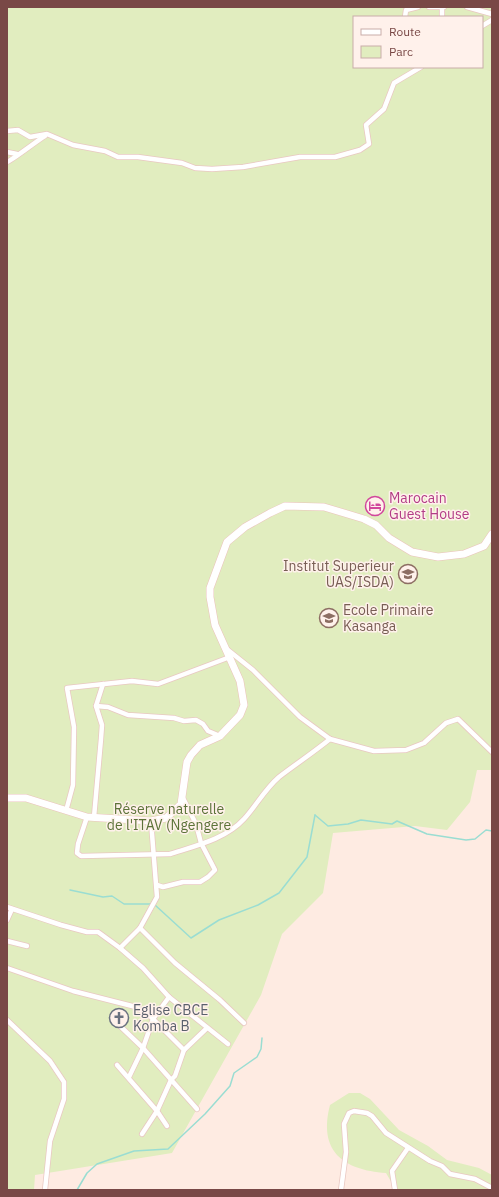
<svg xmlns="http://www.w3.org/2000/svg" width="499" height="1197" viewBox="0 0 499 1197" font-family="'IBM Plex Sans',sans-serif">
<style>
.green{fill:#e1edbf;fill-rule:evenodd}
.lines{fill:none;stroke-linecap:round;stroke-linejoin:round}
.stream{stroke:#9addd2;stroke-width:1.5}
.street-casing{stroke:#e9c8c2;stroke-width:6}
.secondary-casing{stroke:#ebc3bc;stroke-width:8}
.street{stroke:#fff;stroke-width:4.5}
.secondary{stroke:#fff;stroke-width:7}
.labels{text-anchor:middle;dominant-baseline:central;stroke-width:3;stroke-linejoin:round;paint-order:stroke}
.hotel-label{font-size:14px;fill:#b23c85;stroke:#fff1eb;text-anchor:start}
.education-label{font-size:14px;fill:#785e54;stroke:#fff1eb;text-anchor:end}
.park-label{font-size:14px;fill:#5c7338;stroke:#fff1eb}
.worship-label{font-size:14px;fill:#5b616d;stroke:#fff1eb;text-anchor:start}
</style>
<rect width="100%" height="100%" fill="#feebe2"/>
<!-- green -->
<g class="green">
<path d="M7 7H492V770H477L470 802 447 830 415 826 333 833 323 893 282 934 261 995 172 1153 35 1175 34 1190H7ZM354 17H482V67H354Z"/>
<path d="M349 1093H360L370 1099 399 1130 428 1146 447 1160 479 1168 492 1175V1190H396L386 1173C343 1170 318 1151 330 1105Z"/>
</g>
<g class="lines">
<!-- stream -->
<g class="stream">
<polyline points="315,815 328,826 348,824 361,820 392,824 397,821 427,834 466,840 475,839 486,830 492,831"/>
<polyline points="70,890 103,897 112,896 124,904 152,904"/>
<polyline points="155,905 191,938 219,920 258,905 279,893 307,857 315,815"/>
<polyline points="77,1190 87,1173 97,1164 134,1151 168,1149 205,1114 230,1086 234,1073 257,1057 261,1049 262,1038"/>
</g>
<defs>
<g id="street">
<polyline points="429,7 444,7"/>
<polyline points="467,7 492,14"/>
<polyline points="405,17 406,10 418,7"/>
<polyline points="442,17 442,7"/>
<polyline points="482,26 492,20"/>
<polyline points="7,131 18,130 30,137 47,134 73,145 105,151 118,157 138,157 182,163 195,168 212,169 243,167 300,157 335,157 360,150 369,144 366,125 384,109 394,83 421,67"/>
<polyline points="7,152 17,154"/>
<path d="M7 162C11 161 38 140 45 136"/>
<polyline points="228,650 253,670 300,717 330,739 374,751 406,750 424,743 446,723 458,719 492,752"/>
<polyline points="96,706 108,707 128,715 174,718 184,721 196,720 203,724 208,731 220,736"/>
<polyline points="66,811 73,785 74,727 67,688 132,681 158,684 230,657"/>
<path d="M87 817 78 844 77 853 81 856 170 854C195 846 226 839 244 819 256 806 265 789 279 777 296 764 314 752 330 739"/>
<polyline points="94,817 101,739 102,725 96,706 103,684"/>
<polyline points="157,885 163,887 183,882 200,882 208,877 215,870 201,843 196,824 182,796"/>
<polyline points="7,907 61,925 87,932 98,932 120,948 143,968 169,997 228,1044"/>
<polyline points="7,920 12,909"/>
<polyline points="140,928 175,963 220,1000 244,1023"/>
<polyline points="7,941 27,946"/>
<polyline points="120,948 140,928 157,897 151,821"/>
<polyline points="7,968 73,991 136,1007 151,1017 184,1050"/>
<polyline points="7,1020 50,1061 64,1082 64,1099 50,1141 45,1190"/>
<polyline points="120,1026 143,1048 197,1109"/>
<polyline points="117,1065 157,1111 167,1126"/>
<polyline points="129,1077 143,1048 153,1019 169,997"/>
<polyline points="142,1134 157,1111 171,1080 175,1076 184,1050 207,1028"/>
<polyline points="341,1190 346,1152 344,1124 349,1113 354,1111 367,1113 372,1116 386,1133 430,1161 442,1166 450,1174 475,1179 492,1188"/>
<polyline points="395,1190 392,1171 408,1148"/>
</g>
<polyline id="secondary" points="7,798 26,798 87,817 151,821 166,818 175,810 181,804 187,762 191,755 200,745 220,736 240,715 244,705 240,681 215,625 210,597 210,588 227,542 245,527 270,513 285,506 324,507 364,519 376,525 389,538 412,552 438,557 464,554 484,546 492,534"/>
</defs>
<!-- street casing -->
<use href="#street" class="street-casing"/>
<!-- secondary casing -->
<use href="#secondary" class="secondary-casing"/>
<!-- street -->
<use href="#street" class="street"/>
<!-- secondary -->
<use href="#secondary" class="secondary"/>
</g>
<!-- icons -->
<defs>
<symbol id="hotel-ring" viewBox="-11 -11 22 22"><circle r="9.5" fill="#fff1eb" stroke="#d1479c" stroke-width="1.5"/><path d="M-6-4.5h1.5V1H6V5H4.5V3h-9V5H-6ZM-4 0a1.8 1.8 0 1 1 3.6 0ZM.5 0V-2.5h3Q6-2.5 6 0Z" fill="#d1479c"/></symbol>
<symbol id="university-ring" viewBox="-11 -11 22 22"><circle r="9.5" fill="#fff1eb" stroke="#8d6e63" stroke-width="1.5"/><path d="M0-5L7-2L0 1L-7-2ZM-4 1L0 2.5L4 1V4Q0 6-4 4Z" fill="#8d6e63"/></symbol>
<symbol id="school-ring" viewBox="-11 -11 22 22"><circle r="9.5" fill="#fff1eb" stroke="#8d6e63" stroke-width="1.5"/><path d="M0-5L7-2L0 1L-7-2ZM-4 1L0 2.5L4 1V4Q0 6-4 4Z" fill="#8d6e63"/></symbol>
<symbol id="church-ring" viewBox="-11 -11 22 22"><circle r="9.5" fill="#fff1eb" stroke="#6b7280" stroke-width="1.5"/><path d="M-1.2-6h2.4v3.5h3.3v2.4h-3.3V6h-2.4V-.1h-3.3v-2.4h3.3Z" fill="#6b7280"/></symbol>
</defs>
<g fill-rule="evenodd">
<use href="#hotel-ring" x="364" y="495" width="22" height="22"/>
<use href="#university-ring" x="397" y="563" width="22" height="22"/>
<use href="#school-ring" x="318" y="607" width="22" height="22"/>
<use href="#church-ring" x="108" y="1007" width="22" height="22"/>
</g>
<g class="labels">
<!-- hotel labels -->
<g class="hotel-label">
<text x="389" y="498">Marocain<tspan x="389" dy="16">Guest House</tspan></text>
</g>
<!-- education labels -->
<g class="education-label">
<text x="394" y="566">Institut Superieur<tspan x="394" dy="16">UAS/ISDA)</tspan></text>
<text x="343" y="610" text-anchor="start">Ecole Primaire<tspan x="343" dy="16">Kasanga</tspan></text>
</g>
<!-- park labels -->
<g class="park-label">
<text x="169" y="809">Réserve naturelle<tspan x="169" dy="16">de l'ITAV (Ngengere</tspan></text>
</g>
<!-- worship labels -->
<g class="worship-label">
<text x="133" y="1010">Eglise CBCE<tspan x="133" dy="16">Komba B</tspan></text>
</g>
</g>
<!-- border -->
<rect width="499" height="1197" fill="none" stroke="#794846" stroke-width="16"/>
<!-- legend -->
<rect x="353" y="16" width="130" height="52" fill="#fff1eb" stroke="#c9ada9"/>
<rect x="361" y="29" width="20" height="6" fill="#ffffff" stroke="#c9ada9"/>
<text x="389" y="36" font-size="12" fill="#794846">Route</text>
<rect x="361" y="46" width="20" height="12" fill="#e1edbf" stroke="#c9ada9"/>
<text x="389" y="56" font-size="12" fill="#794846">Parc</text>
</svg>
